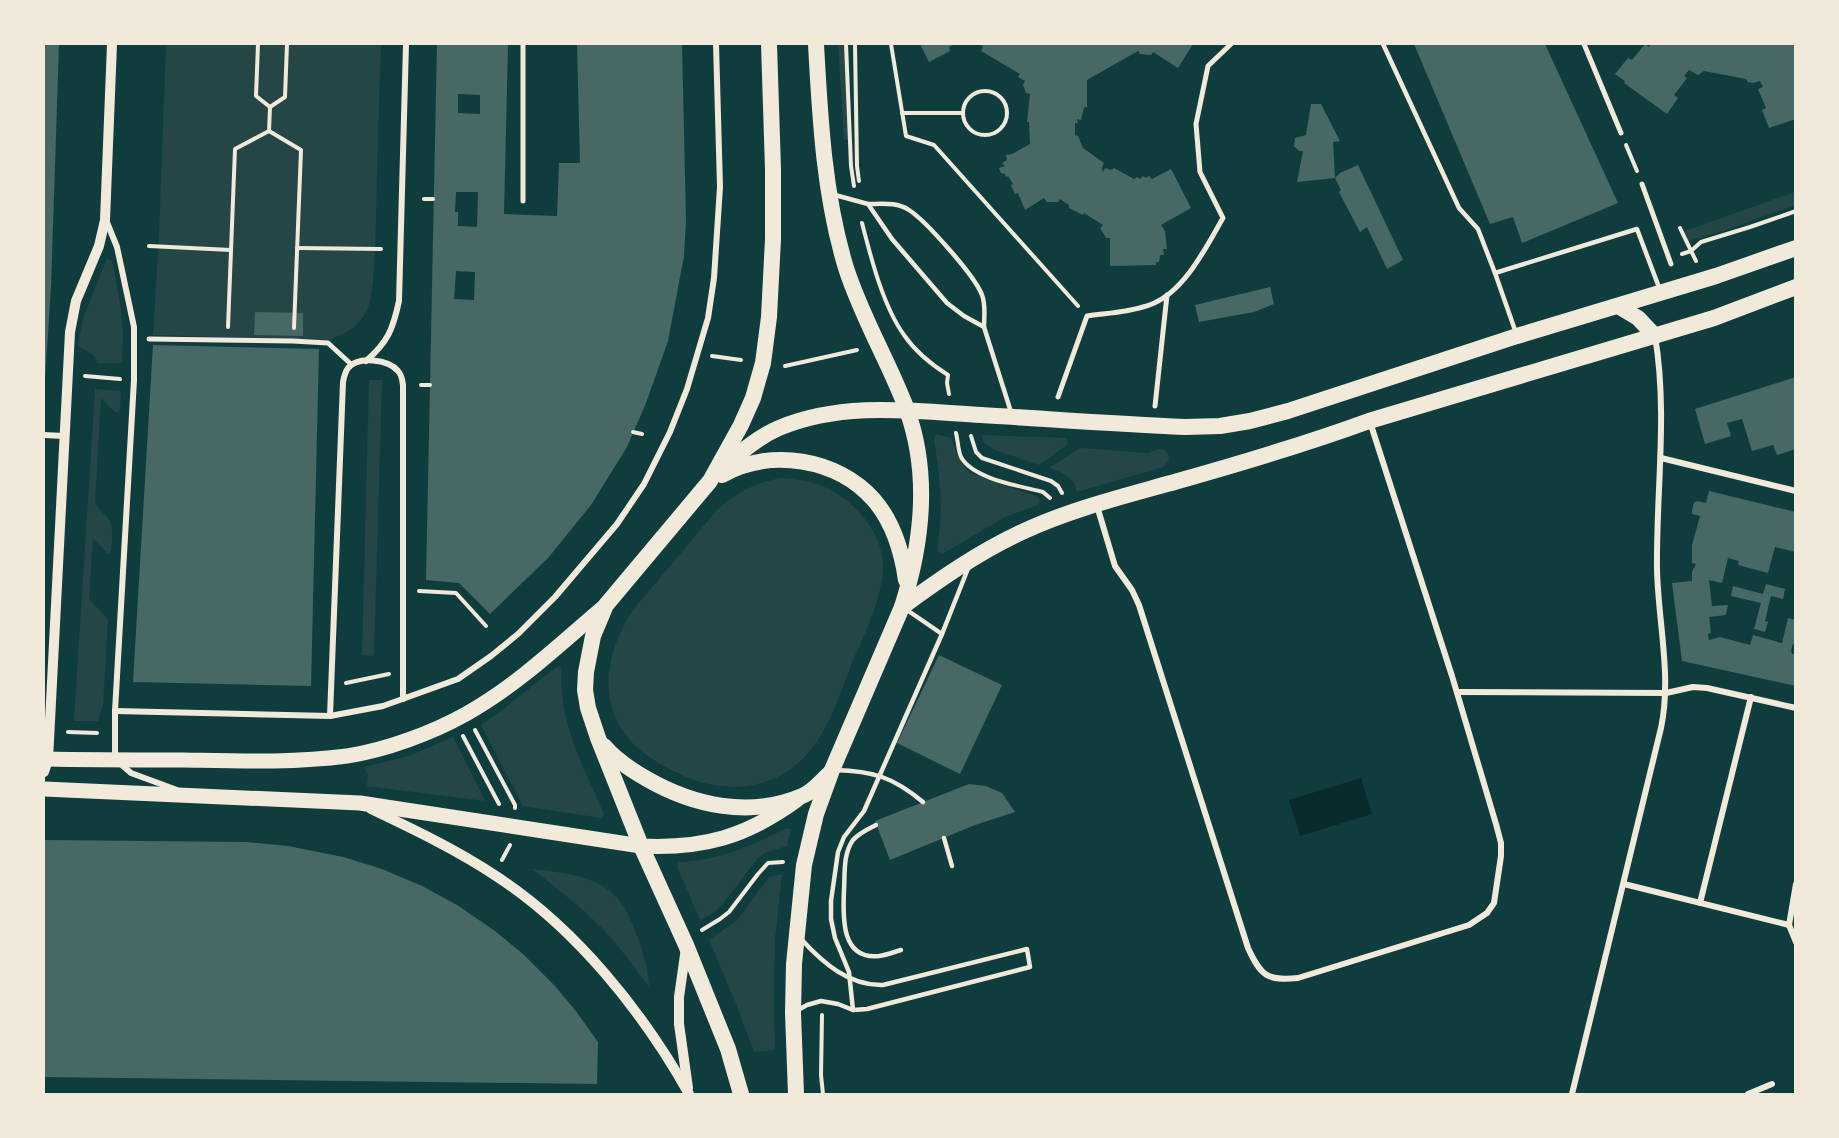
<svg xmlns="http://www.w3.org/2000/svg" width="1839" height="1138" viewBox="0 0 1839 1138" font-family="Helvetica,sans-serif">
<style>
.green{fill:#244646}
.water{fill:#0a2a2b}
.building{fill:#486865;fill-rule:evenodd}
.lines{fill:none;stroke-linecap:round;stroke-linejoin:round}
.path{stroke:#f1e9da;stroke-width:4}
.service{stroke:#f1e9da;stroke-width:4.5}
.pedestrian{stroke:#f1e9da;stroke-width:5}
.minor{stroke:#f1e9da;stroke-width:6}
.tertiary{stroke:#f1e9da;stroke-width:10}
.primary{stroke:#f1e9da;stroke-width:15}
.trunk{stroke:#f1e9da;stroke-width:16}
</style>
<rect width="100%" height="100%" fill="#0f3d3e"/>
<!-- green -->
<g class="green">
<path d="M166 44H381C379 103 377 162 376 222 375 242 375 290 368 308 360 326 345 335 327 340L153 335 159 235Z"/>
<polygon points="838,44 844,44 849,139 844,140"/>
<polygon points="1795,192 1795,205 1729,229 1688,241 1685,231"/>
<polygon points="107,258 112,261 121,309 123,336 122,363 97,363 95,356 78,346 82,321"/>
<polygon points="369,380 382,380 374,656 362,655"/>
<path d="M95 389 121 391 120 409 118 413 115 412 101 398 95 504C108 520 113 518 112 539 112 546 112 549 109 554L93 539 89 599 108 619 103 706 98 721H74Z"/>
<path d="M936 434 951 438C956 452 959 462 970 473L1038 497 1040 501 1038 505 1005 517 942 554 937 551C943 510 941 481 934 440Z"/>
<polygon points="982,435 1067,438 1068,444 1039,465 995,450 984,443"/>
<path d="M1080 448 1148 453 1159 449 1164 450 1168 454 1169 460 1163 467 1077 492C1074 477 1062 472 1049 468Z"/>
<path d="M781 478C793 479 805 480 817 484 850 495 884 531 883 568 881 602 865 633 852 663 842 688 834 715 819 738 789 787 735 798 684 776 662 766 640 754 625 734 597 695 608 649 632 611L717 510C736 492 755 483 781 478Z"/>
<path d="M558 666 562 668C557 720 584 768 604 814L601 818 523 806 481 725 502 710Z"/>
<polygon points="453,737 485,801 367,786 368,775 364,767 409,756"/>
<path d="M786 828 791 829 787 846 767 852 758 858 723 904 715 912 700 920 677 866 679 862C717 861 752 846 786 828Z"/>
<path d="M532 869C566 873 604 875 624 907 628 913 631 921 634 928 642 947 648 966 649 987 634 967 620 947 603 929 581 907 557 888 532 869Z"/>
<polygon points="782,874 775,939 774,999 775,1050 754,1052 735,1001 709,940 737,920 769,877"/>
</g>
<!-- water -->
<polygon class="water" points="1361,778 1372,814 1300,836 1289,800"/>
<!-- building -->
<g class="building">
<polygon points="44,44 59,44 51,287 45,380 44,380"/>
<path d="M437 44H508L504 214 557 216 559 163H580L577 44H682L686 221 684 256 668 341 646 403 627 447 591 505 548 558 490 614 459 583 426 580ZM458 94 480 95V114L458 113ZM456 192H478L477 227 458 226V212H455ZM456 271 475 272 474 300 454 299Z"/>
<polygon points="920,44 955,44 949,47 950,51 929,62"/>
<polygon points="977,44 1193,44 1178,68 1153,52 1151,55 1140,54 1138,51 1087,80 1087,107 1084,107 1081,120 1077,119 1078,123 1075,123 1075,135 1078,136 1083,148 1104,163 1102,168 1103,172 1105,168 1111,170 1114,168 1134,179 1137,177 1140,179 1143,176 1146,178 1149,176 1152,179 1171,169 1191,208 1161,225 1165,231 1167,249 1163,249 1164,255 1160,255 1159,262 1156,262 1156,265 1110,266 1110,238 1106,238 1100,228 1103,225 1084,213 1083,215 1069,208 1069,205 1060,199 1058,202 1047,202 1044,198 1025,210 1018,193 1015,194 1011,185 1013,184 1008,176 1006,177 1005,174 1001,173 999,168 1005,166 1002,163 1007,160 1006,155 1012,154 1030,144 1029,122 1027,122 1030,94 1026,93 1023,85 1025,81 1018,77 1020,74 981,51 983,46"/>
<polygon points="1414,44 1545,44 1618,203 1522,243 1513,217 1490,224"/>
<polygon points="1645,44 1649,47 1651,44 1796,44 1796,119 1769,128 1762,110 1766,108 1758,89 1763,87 1760,81 1753,83 1748,82 1746,79 1704,71 1698,75 1689,70 1684,76 1687,78 1674,95 1678,98 1667,114 1624,83 1625,81 1615,74 1628,58 1632,60"/>
<polygon points="1311,104 1321,104 1340,141 1333,142 1335,178 1340,173 1358,165 1403,260 1387,269 1367,227 1360,232 1339,192 1341,190 1335,178 1297,182 1303,151 1299,151 1294,146 1295,138 1306,135"/>
<polygon points="1270,287 1274,304 1254,312 1199,322 1195,305"/>
<polygon points="255,312 303,313 303,336 254,335"/>
<polygon points="153,345 319,349 311,686 133,682"/>
<polygon points="1796,377 1796,449 1777,455 1773,445 1752,451 1742,419 1727,423 1731,436 1705,444 1695,409"/>
<polygon points="1709,491 1796,512 1796,552 1775,547 1768,573 1738,565 1739,561 1728,558 1722,583 1709,580 1712,606 1728,605 1726,615 1709,617 1711,633 1708,634 1709,640 1720,637 1750,645 1753,635 1782,643 1788,618 1796,620 1796,645 1793,644 1791,650 1792,654 1796,654 1796,686 1682,661 1672,583 1692,581 1692,572 1696,564 1692,563 1692,545 1700,516 1692,514 1692,510 1694,503 1697,501 1706,503"/>
<polygon points="1766,584 1785,589 1783,599 1771,596 1765,621 1768,622 1765,632 1754,629 1761,603 1731,596 1733,586 1763,594"/>
<polygon points="939,655 1002,685 960,774 897,743"/>
<polygon points="969,784 986,786 1002,793 1015,812 975,825 890,860 875,821"/>
<polygon points="44,840 246,842 288,846 343,857 382,869 422,886 457,905 495,931 523,954 555,986 575,1010 598,1042 597,1084 44,1077"/>
</g>
<g class="lines">
<!-- path -->
<g class="path">
<polyline points="258,44 256,96 270,107"/>
<polyline points="846,44 851,166 854,186"/>
<polyline points="855,44 857,166 859,181"/>
<polyline points="891,44 906,136 934,145 1078,306"/>
<circle cx="985" cy="113" r="22"/>
<polyline points="270,107 285,97 287,44"/>
<polyline points="902,113 962,113"/>
<polyline points="269,131 301,150 294,328"/>
<polyline points="269,131 270,107"/>
<polyline points="1626,145 1637,171"/>
<polyline points="424,199 433,199"/>
<path d="M862 223C871 258 883 306 904 335 915 351 932 365 948 375L947 383 949 394"/>
<polyline points="1680,228 1696,261"/>
<polyline points="149,246 231,250"/>
<polyline points="297,248 381,249"/>
<polyline points="1682,254 1691,251 1701,242 1750,227 1796,211"/>
<polyline points="228,327 235,149 269,131"/>
<polyline points="712,356 741,360"/>
<polyline points="785,366 857,350"/>
<polyline points="85,376 120,379"/>
<polyline points="421,385 430,385"/>
<polyline points="633,432 642,434"/>
<path d="M956 433C958 441 958 450 961 457 973 479 1020 486 1043 492L1050 498"/>
<polyline points="971,436 976,452 982,458 1051,481 1058,486 1062,493"/>
<polyline points="419,591 456,593 486,626"/>
<polyline points="346,683 389,674"/>
<polyline points="475,730 515,805 515,808"/>
<polyline points="68,732 97,733"/>
<polyline points="463,736 499,804"/>
<polyline points="502,860 510,845"/>
<polyline points="702,930 720,919 729,912 758,874 768,863 783,862"/>
<polyline points="822,1015 821,1075 823,1094"/>
</g>
<!-- service -->
<g class="service">
<polyline points="1383,44 1459,208 1478,229 1495,273"/>
<polyline points="835,195 868,204 892,239 947,303 964,316 984,327 1011,412"/>
<path d="M868 204C882 204 897 202 909 210 926 221 975 276 982 295 986 305 984 316 984 327"/>
<polyline points="1516,333 1495,273 1637,229 1660,290"/>
<polyline points="904,608 942,634"/>
<path d="M835 770C873 771 893 777 923 802"/>
<path d="M876 825C868 829 859 833 853 840 843 854 845 873 844 890 843 915 840 960 879 956 887 955 894 952 901 950"/>
<polyline points="944,838 952,866"/>
<path d="M798 1010 807 1005 821 1001 838 1004 853 1010 867 1009 1030 967 1027 949 883 985C849 986 823 963 801 939"/>
<polyline points="853,1010 849,972 835,938 831,919 831,901 838,852 844,837 864,811 942,634 969,566"/>
</g>
<!-- pedestrian -->
<g class="pedestrian">
<polyline points="1584,44 1621,133"/>
<polyline points="1642,184 1671,264"/>
<polyline points="523,201 523,44"/>
<polyline points="149,339 293,341 328,343 352,365"/>
<path d="M1058 397 1087 316C1108 313 1132 312 1152 304 1185 291 1206 247 1223 218L1200 172 1196 124 1208 66 1231 44"/>
<polyline points="1155,406 1167,295"/>
</g>
<!-- minor -->
<g class="minor">
<polyline points="106,220 117,247 134,327 134,380 115,711 115,759 131,773 177,790"/>
<path d="M366 361C388 342 393 329 399 301L406 44"/>
<polyline points="44,435 64,436"/>
<polyline points="1661,458 1796,491"/>
<path d="M1097 506 1115 566 1132 590 1139 605 1248 948C1261 976 1267 981 1298 978L1469 925 1487 913 1494 903 1501 856V843L1496 824 1452 676 1370 422"/>
<polyline points="1457,692 1666,693 1693,687 1707,688 1796,708"/>
<polyline points="115,711 330,716 383,706 458,679 491,656 518,634 555,597 617,524 644,484 670,432 687,389 708,318 714,278 720,187 716,44"/>
<path d="M330 716 343 382C344 377 345 372 348 368 358 356 388 359 398 371 402 375 402 379 403 385V699"/>
<polyline points="1624,884 1789,925"/>
<polyline points="1796,884 1789,925 1796,942"/>
<polyline points="1700,903 1751,697"/>
<path d="M1572 1094 1661 728C1672 676 1658 621 1657 569 1656 491 1668 413 1655 336"/>
<polyline points="1748,1094 1772,1084"/>
</g>
<!-- tertiary -->
<g class="tertiary">
<polyline points="44,772 48,760 70,332 76,301 99,246 105,220 112,44"/>
<path d="M371 809C413 829 457 850 496 876 576 928 643 1012 689 1094"/>
<polyline points="686,948 679,997 679,1024 688,1088"/>
</g>
<!-- primary -->
<g class="primary">
<path d="M44 759C90 760 137 760 184 760 238 761 294 763 347 756 386 750 432 733 466 714 518 685 561 643 606 605"/>
<path d="M44 789 360 803 641 846C703 849 746 837 797 800"/>
</g>
<!-- trunk -->
<g class="trunk">
<polyline points="1618,306 1638,318 1655,336"/>
<path d="M724 468C740 452 758 437 779 428 843 401 914 411 981 415 1049 419 1117 424 1185 427L1220 426 1250 421 1288 411 1517 336 1716 276 1796 248"/>
<path d="M722 475C770 448 837 458 874 500 893 522 902 552 906 580"/>
<path d="M902 607C940 579 979 552 1022 532 1071 509 1125 496 1178 481 1242 463 1306 444 1369 421L1714 318 1796 287"/>
<path d="M604 746C616 760 631 770 647 779 694 806 750 818 802 796 813 792 821 781 830 773"/>
<polyline points="741,1094 728,1049 686,945 641,846 598,738 588,708 585,690 586,672 593,636 606,605 710,481 741,425 753,398 763,363 769,317 773,239 773,169 769,44"/>
<path d="M796 1094 793 1013 794 964 804 865 816 814 832 770 902 607C922 544 930 474 907 410 889 362 862 318 846 268 824 196 820 118 816 44"/>
</g>
</g>
<!-- border -->
<rect width="1839" height="1138" fill="none" stroke="#f1e9da" stroke-width="90"/>
</svg>
